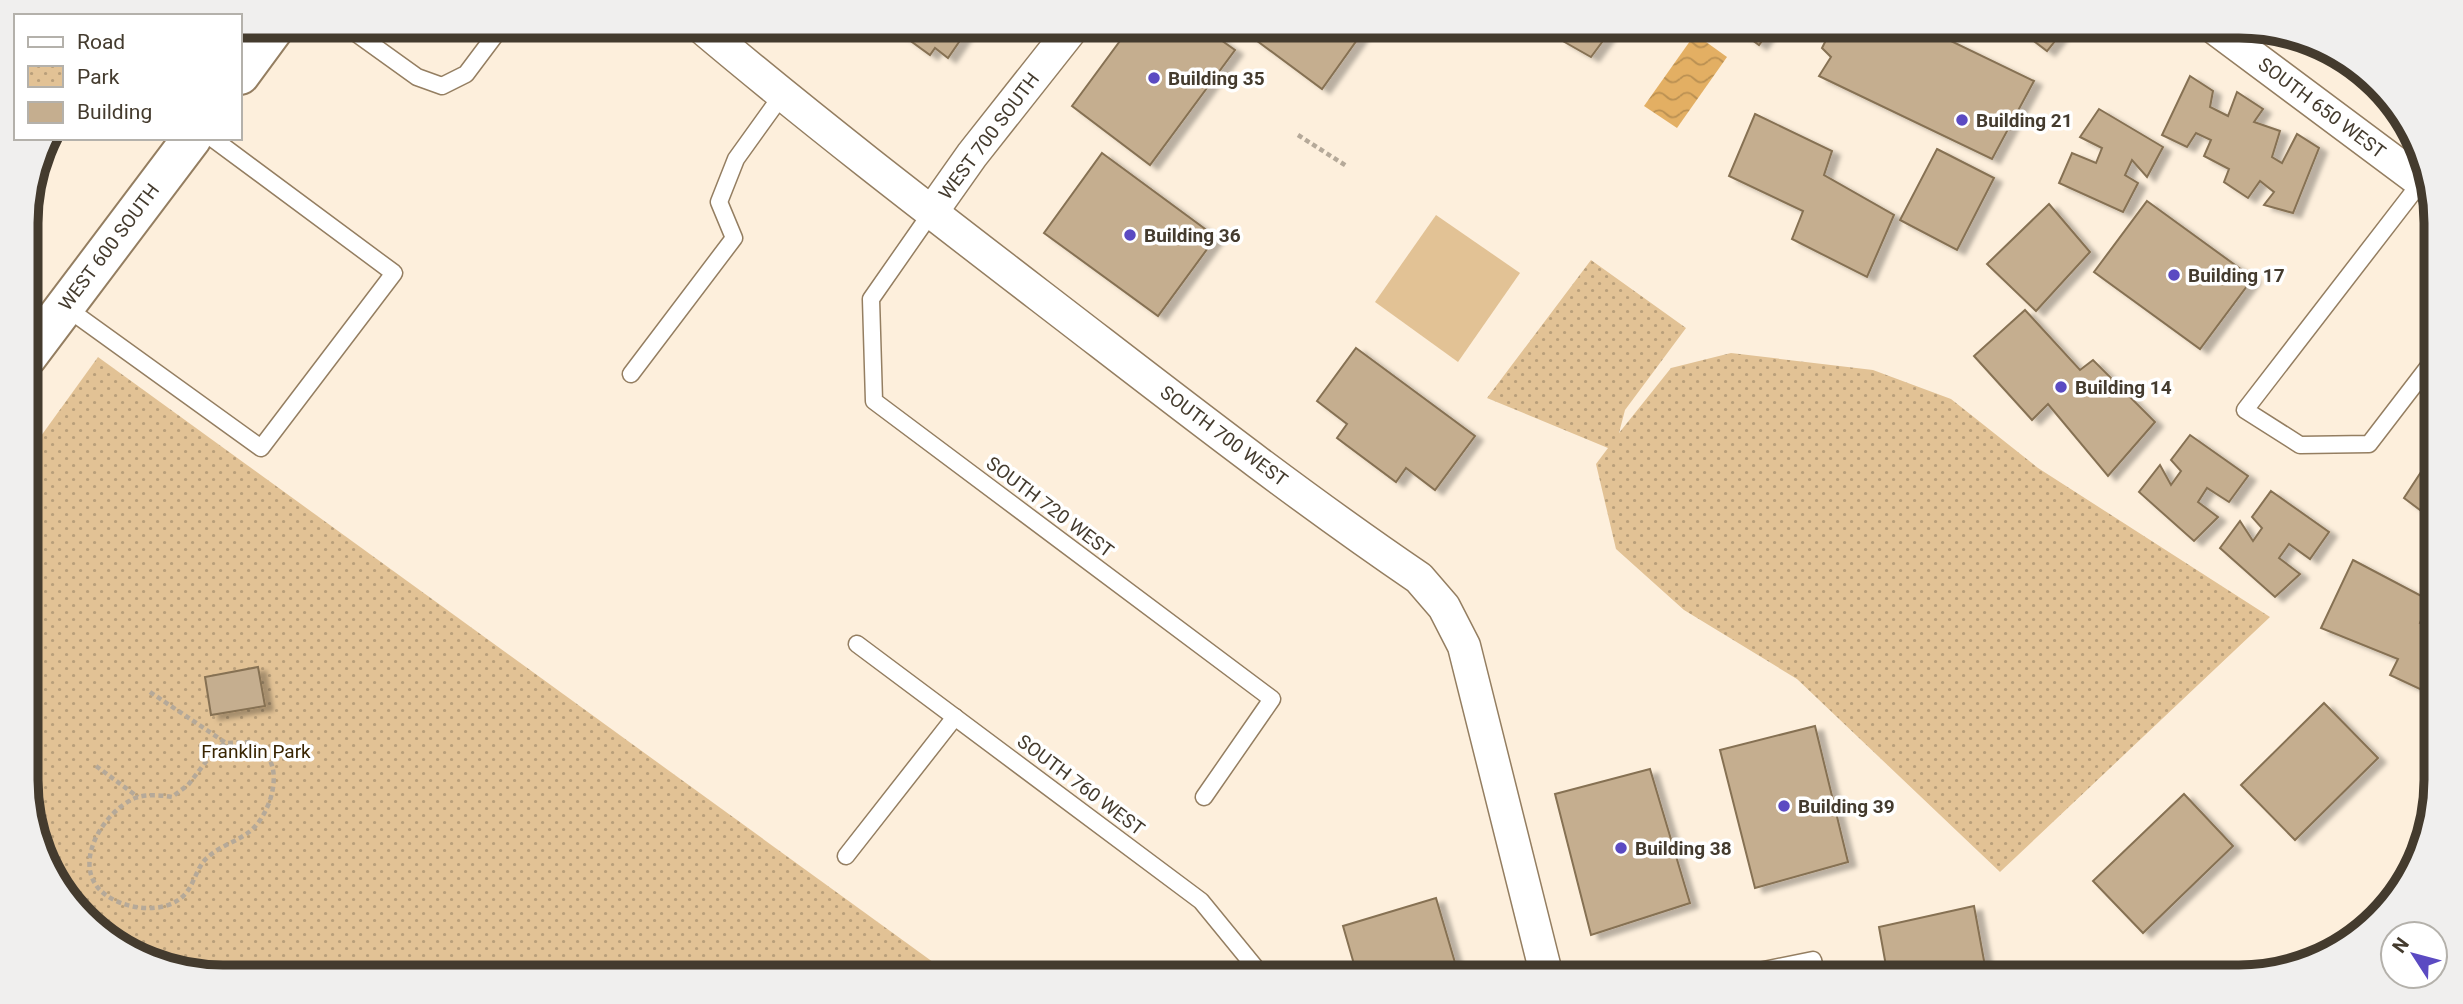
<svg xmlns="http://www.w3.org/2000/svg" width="2463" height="1004" viewBox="0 0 2463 1004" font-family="Roboto,sans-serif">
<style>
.green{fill:#e2c295}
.park{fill:url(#park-dots)}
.water{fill:url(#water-waves)}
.building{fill:#c5ae8f;stroke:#867153;stroke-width:2;filter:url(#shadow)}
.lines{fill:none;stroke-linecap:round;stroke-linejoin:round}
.service-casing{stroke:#947e61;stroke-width:19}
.minor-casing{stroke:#947e61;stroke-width:35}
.tertiary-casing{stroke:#947e61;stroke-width:42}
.path{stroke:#b5a999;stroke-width:4.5;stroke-dasharray:5 3.5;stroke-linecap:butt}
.service{stroke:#fff;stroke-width:16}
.minor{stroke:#fff;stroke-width:32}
.tertiary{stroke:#fff;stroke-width:38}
.poi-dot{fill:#5b4ac2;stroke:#fff;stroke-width:2.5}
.labels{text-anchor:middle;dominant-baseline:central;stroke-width:7;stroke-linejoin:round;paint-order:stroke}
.poi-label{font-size:19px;font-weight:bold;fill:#443b2e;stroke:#fff;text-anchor:start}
.street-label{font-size:19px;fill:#443b2e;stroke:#fff}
.park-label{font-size:19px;fill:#392502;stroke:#fff}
.rim{fill:none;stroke:#443b2e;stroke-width:9}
</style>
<defs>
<pattern id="park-dots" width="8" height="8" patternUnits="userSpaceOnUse" patternTransform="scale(1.75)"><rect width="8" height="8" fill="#e2c295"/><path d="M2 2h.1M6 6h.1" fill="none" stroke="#b99f7a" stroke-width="1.8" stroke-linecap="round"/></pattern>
<pattern id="water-waves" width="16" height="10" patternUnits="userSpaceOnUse" patternTransform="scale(1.75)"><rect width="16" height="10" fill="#e3af63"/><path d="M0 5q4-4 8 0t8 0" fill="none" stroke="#ba9052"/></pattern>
<filter id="shadow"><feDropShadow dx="8" dy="4.5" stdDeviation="2" flood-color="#0004"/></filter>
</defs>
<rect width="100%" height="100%" fill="#fdefdc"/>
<!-- green -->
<polygon class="green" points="1436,215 1520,273 1458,362 1375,302"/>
<!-- park -->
<g class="park">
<polygon points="1591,260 1686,328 1625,410 1619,433 1671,368 1731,353 1873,370 1951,399 2038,468 2270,617 2000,872 1797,679 1684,610 1616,549 1596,464 1608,448 1487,398"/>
<polygon points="98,357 955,978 224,978 160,967 75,910 30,818 28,454"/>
</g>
<!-- water -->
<polygon class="water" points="1695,34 1727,57 1677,128 1644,106"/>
<!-- building -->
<g class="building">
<polygon points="890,26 970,26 948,58 935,48 930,55"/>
<polygon points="1131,26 1201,26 1235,50 1150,165 1072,106"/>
<polygon points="1237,26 1367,26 1322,89"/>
<polygon points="1571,26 1614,26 1591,57 1561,40"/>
<polygon points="1733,26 1773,26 1759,45"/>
<polygon points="1833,26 1843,31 1845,26 1885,26 1906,36 1913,26 1920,26 2034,81 1992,159 1819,76 1831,57 1822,48"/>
<polygon points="2014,26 2067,26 2047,51"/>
<polygon points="2190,76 2213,91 2210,107 2228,116 2237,92 2263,109 2254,122 2280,131 2272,157 2282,163 2297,134 2319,148 2293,213 2264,205 2274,192 2260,181 2248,198 2224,182 2229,169 2204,156 2211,140 2196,133 2187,147 2162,135"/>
<polygon points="2099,109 2163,147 2147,177 2132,160 2125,175 2138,183 2123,212 2059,183 2072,153 2096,163 2102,148 2080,137"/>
<polygon points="1755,114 1832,151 1824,175 1894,215 1867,277 1792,239 1803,211 1729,176"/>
<polygon points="1937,149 1994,178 1957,250 1900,220"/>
<polygon points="1102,153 1216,237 1158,316 1044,233"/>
<polygon points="2147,201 2253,278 2200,349 2094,272"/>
<polygon points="2049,204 2090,252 2036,311 1987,264"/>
<polygon points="2025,310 2080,370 2093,360 2155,422 2108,476 2048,404 2032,420 1974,356"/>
<polygon points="1356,348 1475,436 1435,490 1406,468 1396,482 1337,438 1347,424 1317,401"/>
<polygon points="2190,435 2248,476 2229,502 2207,488 2198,502 2218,517 2194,541 2139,492 2160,465 2171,485 2181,471 2171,460"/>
<polygon points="2436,449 2436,522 2404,498"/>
<polygon points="2271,491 2329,532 2310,559 2289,544 2279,558 2300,574 2275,597 2220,548 2240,521 2253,541 2262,528 2252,517"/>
<polygon points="2353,560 2429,600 2420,623 2436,630 2437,697 2390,675 2398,659 2321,628"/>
<polygon points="258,667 265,706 211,715 205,677"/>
<polygon points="2324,703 2378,758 2295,840 2241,785"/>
<polygon points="1815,726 1848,862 1755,888 1720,750"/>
<polygon points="1650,769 1690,903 1591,935 1555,794"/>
<polygon points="2184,794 2233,846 2143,933 2093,881"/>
<polygon points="2430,823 2426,844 2421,851 2414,846"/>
<polygon points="1436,898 1456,966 1416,978 1358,978 1343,926"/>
<polygon points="1974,906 1987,977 1888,977 1879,927"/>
<polygon points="2154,972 2154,977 2106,977"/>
</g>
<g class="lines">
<defs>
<g id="service">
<polyline points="346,26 417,77 442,86 466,74 502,26"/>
<polyline points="2421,182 2245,410 2300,445 2369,444 2435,358"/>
<polyline points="931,213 871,299 874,401 1272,699 1204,797"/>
<polyline points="64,306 261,448 394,273 212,138"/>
<polyline points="631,374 734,238 719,202 736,159 782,95"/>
<polyline points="857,644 1201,901 1264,978"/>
<polyline points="846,856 955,717"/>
<polyline points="1730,977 1813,960 1817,977"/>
</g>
<g id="minor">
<path d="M700 26C822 129 948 225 1074 322 1187 409 1300 497 1419 578L1444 607 1464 646 1547 977"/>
<polyline points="2212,26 2432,190"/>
<polyline points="931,213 972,155 1074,26"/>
</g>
<g id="tertiary">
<polyline points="240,75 276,26"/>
<polyline points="27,357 192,138"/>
</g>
</defs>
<!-- service casing -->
<use href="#service" class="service-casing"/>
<!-- minor casing -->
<use href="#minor" class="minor-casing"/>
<!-- tertiary casing -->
<use href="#tertiary" class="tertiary-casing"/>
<!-- path -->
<g class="path">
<polyline points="1298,135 1348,167"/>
<path d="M150 692 226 743 251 742C256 746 264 751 267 756 283 776 268 818 249 832 236 842 220 846 208 857 197 866 195 882 186 893 166 917 119 910 99 889 73 860 105 811 135 798 146 794 160 795 172 797L188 785 215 750 226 743"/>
<polyline points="96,766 138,797"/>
</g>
<!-- service -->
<use href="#service" class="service"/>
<!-- minor -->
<use href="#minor" class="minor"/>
<!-- tertiary -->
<use href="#tertiary" class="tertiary"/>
</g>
<!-- markers -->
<g class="poi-dot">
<circle cx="1154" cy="78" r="7"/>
<circle cx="1962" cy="120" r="7"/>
<circle cx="1130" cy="235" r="7"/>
<circle cx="2174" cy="275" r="7"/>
<circle cx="2061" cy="387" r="7"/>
<circle cx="1784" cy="806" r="7"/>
<circle cx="1621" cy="848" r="7"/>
</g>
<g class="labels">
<!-- poi labels -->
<g class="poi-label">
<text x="1168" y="78">Building 35</text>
<text x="1976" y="120">Building 21</text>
<text x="1144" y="235">Building 36</text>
<text x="2188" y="275">Building 17</text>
<text x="2075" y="387">Building 14</text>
<text x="1798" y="806">Building 39</text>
<text x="1635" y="848">Building 38</text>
</g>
<!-- street labels -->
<g class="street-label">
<text transform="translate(2322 108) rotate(37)">SOUTH 650 WEST</text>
<text transform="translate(989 136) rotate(-53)">WEST 700 SOUTH</text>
<text transform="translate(109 247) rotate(-53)">WEST 600 SOUTH</text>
<text transform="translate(1224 436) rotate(37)">SOUTH 700 WEST</text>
<text transform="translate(1050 507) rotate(37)">SOUTH 720 WEST</text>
<text transform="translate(1081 785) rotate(37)">SOUTH 760 WEST</text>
</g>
<!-- park labels -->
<g class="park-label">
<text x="256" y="751">Franklin Park</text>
</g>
</g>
<!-- crop -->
<path d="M0 0H2463V1004H0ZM223 38H2239A185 185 0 0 1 2424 223V780A185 185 0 0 1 2239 965H223A185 185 0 0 1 38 780V223A185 185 0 0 1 223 38Z" fill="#f0efee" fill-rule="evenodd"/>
<path class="rim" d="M223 38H2239A185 185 0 0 1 2424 223V780A185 185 0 0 1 2239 965H223A185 185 0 0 1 38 780V223A185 185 0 0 1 223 38Z"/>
<!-- legend -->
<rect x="14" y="14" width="228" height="126" fill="#ffffff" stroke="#b4b1ab" stroke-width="2"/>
<rect x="28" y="37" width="35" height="10" fill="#ffffff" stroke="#b4b1ab" stroke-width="2"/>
<text x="77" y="49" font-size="21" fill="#443b2e">Road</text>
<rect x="28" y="66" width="35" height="21" fill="url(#park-dots)" stroke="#b4b1ab" stroke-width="2"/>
<text x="77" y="84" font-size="21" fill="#443b2e">Park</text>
<rect x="28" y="102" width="35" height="21" fill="#c5ae8f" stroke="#b4b1ab" stroke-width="2"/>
<text x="77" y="119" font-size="21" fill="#443b2e">Building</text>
<!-- north arrow -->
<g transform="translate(2414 955) rotate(306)"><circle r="33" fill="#ffffff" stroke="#b4b1ab" stroke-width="2"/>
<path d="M0-5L12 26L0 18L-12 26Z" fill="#5b4ac2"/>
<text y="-10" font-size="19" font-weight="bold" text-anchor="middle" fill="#443b2e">N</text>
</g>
</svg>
